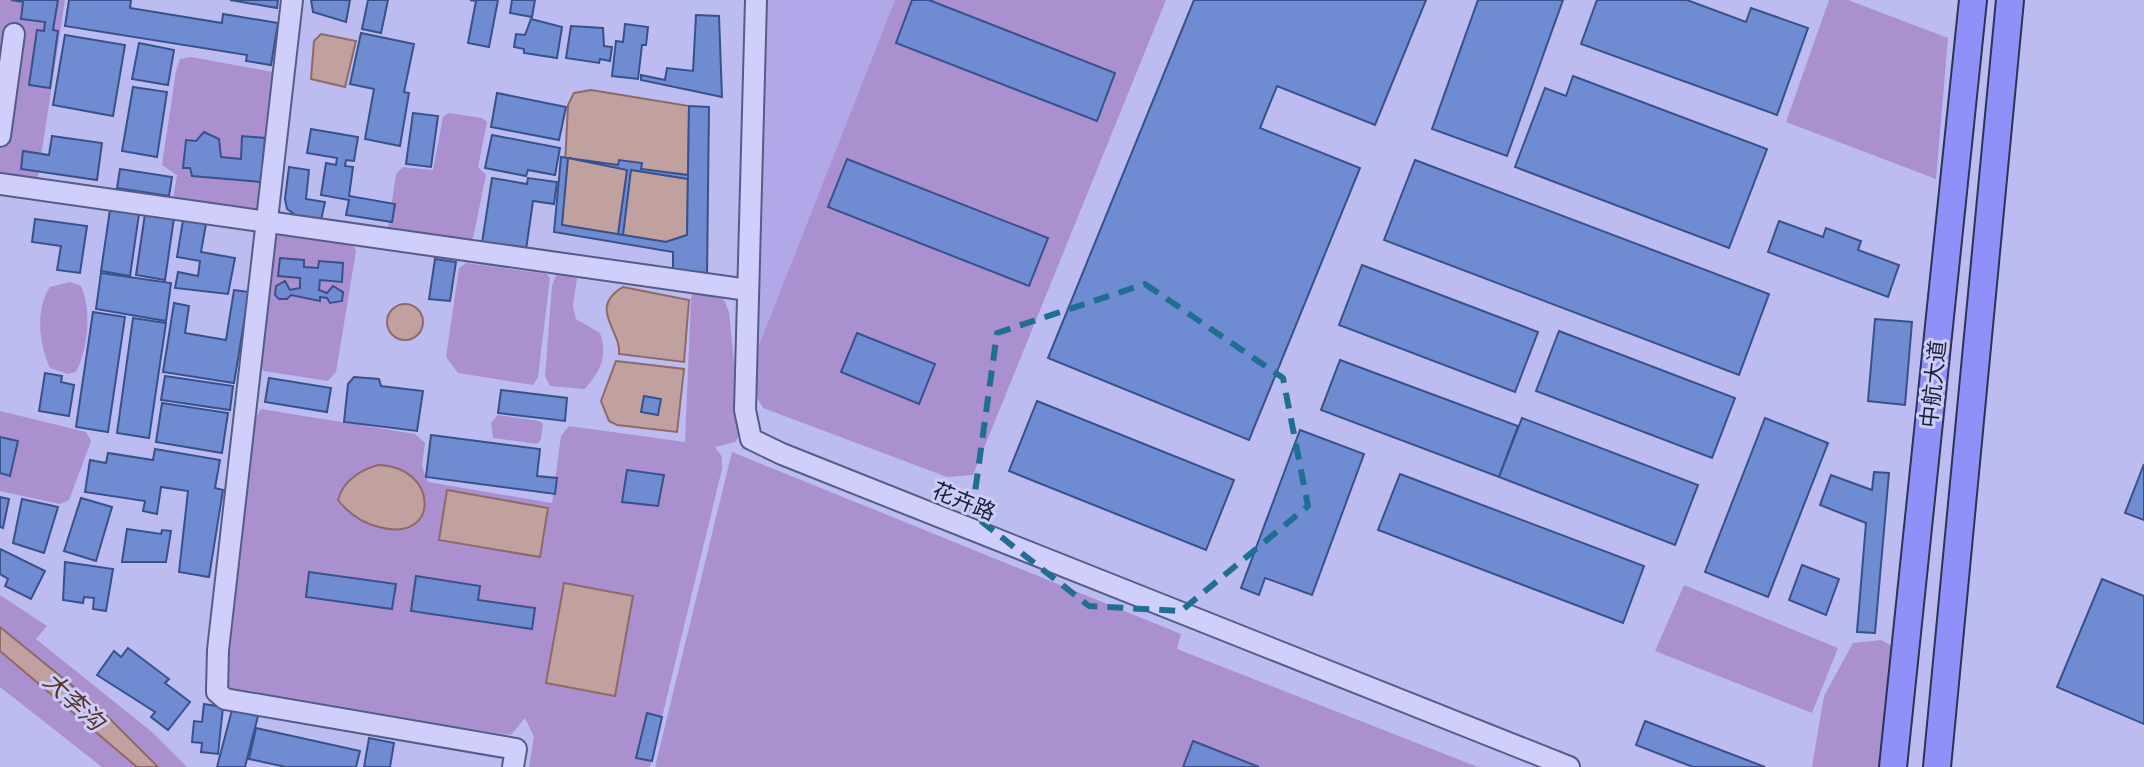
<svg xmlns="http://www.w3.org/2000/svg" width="2144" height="767" viewBox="0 0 2144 767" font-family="Lora,'Noto Sans SC',serif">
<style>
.farmland{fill:#b1a9e7}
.green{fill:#aa90cf}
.water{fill:#c1a0a0;stroke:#8f6967;stroke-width:2}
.building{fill:#6f8bd1;stroke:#39518a;stroke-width:2}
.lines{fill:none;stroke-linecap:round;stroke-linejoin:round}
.minor-casing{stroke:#545d89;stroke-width:24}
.major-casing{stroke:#293456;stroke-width:30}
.minor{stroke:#d0cffb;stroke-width:20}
.major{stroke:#9091f8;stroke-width:26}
.marked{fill:none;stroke:#206f92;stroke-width:6;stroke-dasharray:16 10;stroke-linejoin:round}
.labels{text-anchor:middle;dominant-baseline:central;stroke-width:6;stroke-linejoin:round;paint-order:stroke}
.street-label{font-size:22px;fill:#1a2137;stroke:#ccccf8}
.water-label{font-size:24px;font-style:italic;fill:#583428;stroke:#ccccf8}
</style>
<rect width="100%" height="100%" fill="#bcbcf1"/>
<!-- farmland -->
<polygon class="farmland" points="756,0 895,0 746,378"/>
<!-- green -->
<g class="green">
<polygon points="0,0 65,0 38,176 35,178 0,175"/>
<polygon points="895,0 1166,0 973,475 947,477 763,408 746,378"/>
<polygon points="1829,0 1848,0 1948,38 1936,179 1786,122"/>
<polygon points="191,57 278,73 265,203 255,209 173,199 177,175 162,165 176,71 180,59"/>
<polygon points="449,113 482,118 487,122 478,167 486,175 473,238 465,244 388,228 396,174 403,167 433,170 443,117"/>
<polygon points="284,228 349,239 356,251 336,372 328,381 264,371 257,359 274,235"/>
<polygon points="466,263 547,274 550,278 538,377 533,385 458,373 446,357 459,268"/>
<path d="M565 273 577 278 573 306 576 319 600 333C608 357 601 370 585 389L550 386 545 376 552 286 556 275Z"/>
<path d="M70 282 81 286C92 311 88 348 76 372L68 374 50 368C39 344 35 309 50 287Z"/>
<polygon points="704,291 724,300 729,312 741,433 735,442 715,447 722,457 722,469 650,767 529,767 534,737 525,718 511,735 234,696 226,688 222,673 249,429 261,409 415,434 425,443 422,466 428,482 552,503 561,436 569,426 685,442 691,298 693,293"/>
<polygon points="0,411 86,432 91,441 69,500 60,504 0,491"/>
<polygon points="498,415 539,421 543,424 541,440 537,444 493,438 491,423"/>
<polygon points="732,452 1181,634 1177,649 1478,767 655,767"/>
<polygon points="1684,585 1838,648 1812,713 1655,651"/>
<polygon points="0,595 47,626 36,639 152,732 187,767 102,767 0,687"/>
<polygon points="1881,640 1897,649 1882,767 1812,767 1824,696 1853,643"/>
</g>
<!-- water -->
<g class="water">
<polygon points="321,34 356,41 345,87 311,79 314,41"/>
<polygon points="591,90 689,106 687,235 666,242 562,225 568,105 574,93"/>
<path d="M623 287 689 300 684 362 619 354C622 331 587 308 623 287Z"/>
<circle cx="405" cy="322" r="18"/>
<polygon points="616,361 684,369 677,432 617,425 609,421 601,401"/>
<path d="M378 465C439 466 441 544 379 527 362 523 349 514 338 500 343 481 360 470 378 465Z"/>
<polygon points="447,490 548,508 540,557 439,540"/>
<polygon points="564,583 633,596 615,696 546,683"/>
<polygon points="0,627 97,706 158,767 137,767 0,651"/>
</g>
<!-- building -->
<g class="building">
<polygon points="11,0 58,0 53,30 58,31 50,88 29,85 37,30 44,31 45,22 21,19 23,2"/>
<polygon points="69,0 131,0 130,8 222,23 223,14 278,23 271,65 246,61 247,55 65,26"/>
<polygon points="230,0 278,0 277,8"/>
<polygon points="311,0 350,0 346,22 313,12"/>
<polygon points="368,0 388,0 381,33 362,29"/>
<polygon points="470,0 498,0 489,47 468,43 476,1"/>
<polygon points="512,0 535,0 532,17 510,13"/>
<polygon points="912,0 929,0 1115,73 1097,121 896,43"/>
<polygon points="1194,0 1426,0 1375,125 1277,86 1260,128 1360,168 1249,440 1048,358"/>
<polygon points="1478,0 1563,0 1507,156 1432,129"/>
<polygon points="1597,0 1687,0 1746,22 1751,8 1808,28 1777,115 1581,44"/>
<polygon points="696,15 719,16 722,97 641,80 641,75 665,80 667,68 693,71"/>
<polygon points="531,19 562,27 557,58 524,53 524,49 514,47 516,34 525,35"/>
<polygon points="625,24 648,27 646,45 642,45 638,79 612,76 616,41 623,42"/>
<polygon points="571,26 603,28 604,46 612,47 610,61 600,59 599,63 566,58"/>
<polygon points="361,33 414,44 404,92 409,93 400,146 365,139 374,89 350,84"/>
<polygon points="65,35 125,45 113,116 53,105"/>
<polygon points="139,43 174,50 168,85 132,79"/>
<polygon points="1573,76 1767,149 1729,248 1515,167 1545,88 1566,96"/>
<polygon points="133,87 167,92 157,157 122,151"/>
<polygon points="497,93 566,107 559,140 491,127"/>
<polygon points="689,106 709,107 707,277 673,274 673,252 554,232 561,157 568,158 562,225 666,242 687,235"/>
<polygon points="413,113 438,116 431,167 406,164"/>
<polygon points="311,129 358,137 354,161 346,160 345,166 353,167 349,196 395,204 392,222 346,215 349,200 321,195 326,163 336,165 337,158 307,153"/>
<polygon points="204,132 219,139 221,157 241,159 242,136 265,138 261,182 192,176 190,168 183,168 186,140 196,141"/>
<polygon points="492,135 560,148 555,175 528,170 526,176 485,168"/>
<polygon points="52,136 102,143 97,180 21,169 23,151 49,155"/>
<polygon points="568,158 618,165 619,160 642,163 641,169 688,175 688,179 631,170 623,235 618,234 627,170"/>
<polygon points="847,159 1048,238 1029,286 828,207"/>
<polygon points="1415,160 1769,294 1739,375 1384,240"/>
<polygon points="289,167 309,170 306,199 325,202 321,220 297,216 287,209 285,199"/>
<polygon points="120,169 172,177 169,196 117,188"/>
<polygon points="492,178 527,184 528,178 557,182 554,204 533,201 526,250 482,243"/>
<polygon points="111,203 140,207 130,276 101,271"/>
<polygon points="146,207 175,211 165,280 136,275"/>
<polygon points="184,214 207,218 201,252 235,258 228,294 175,288 178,272 198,276 200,261 177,257"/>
<polygon points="35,219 87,226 80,273 57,270 61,246 32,242"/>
<polygon points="1779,221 1823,237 1826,228 1861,241 1858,250 1899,265 1888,297 1768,252"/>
<polygon points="280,258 304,260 304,267 318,268 319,261 343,263 342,282 320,280 319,290 327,293 333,286 343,292 342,301 330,303 327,298 320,297 320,301 291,295 287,299 279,299 275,295 276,286 285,281 290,290 300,288 300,278 278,276"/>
<polygon points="435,259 456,262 450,301 429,299"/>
<polygon points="1362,265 1538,332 1515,392 1339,325"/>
<polygon points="101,273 171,283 166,321 96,309"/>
<polygon points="234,290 249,292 234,383 163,372 174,303 189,306 185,333 226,340"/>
<polygon points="93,312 125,317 108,432 76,427"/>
<polygon points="133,318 166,323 149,438 117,433"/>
<polygon points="1875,319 1912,322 1905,405 1868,401"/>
<polygon points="1559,331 1735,398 1712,458 1536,391"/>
<polygon points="857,333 935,364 919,404 841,372"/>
<polygon points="1340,360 1518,426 1499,477 1321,410"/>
<polygon points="45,373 62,376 61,382 74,385 69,416 39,411"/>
<polygon points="165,376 233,386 230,410 161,400"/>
<polygon points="354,377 379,379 381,386 423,391 417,431 344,422 348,384"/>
<polygon points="269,378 331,388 327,412 265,402"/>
<polygon points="501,390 567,398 565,421 498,413"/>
<polygon points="644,396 661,399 658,415 641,412"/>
<polygon points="1037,401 1234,480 1206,550 1009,471"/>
<polygon points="162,403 228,413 222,453 156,442"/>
<polygon points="1522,418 1698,485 1675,545 1499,477"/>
<polygon points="1765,418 1828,443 1768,597 1705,572"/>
<polygon points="1300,430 1364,454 1312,595 1265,578 1259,595 1241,588"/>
<polygon points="431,435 540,449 537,476 557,478 555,494 426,477"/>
<polygon points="0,437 18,441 10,476 0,473"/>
<polygon points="155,449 220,460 215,488 223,490 209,577 179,572 188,491 161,487 157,514 143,511 145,501 85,492 90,460 106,463 108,453 153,460"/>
<polygon points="2144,464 2144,520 2125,513"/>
<polygon points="627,470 664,475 658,506 622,502"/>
<polygon points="1874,472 1889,473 1875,633 1857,632 1866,523 1820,505 1831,475 1872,490"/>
<polygon points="1400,474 1644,566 1623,623 1378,530"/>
<polygon points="0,497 9,499 3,528 0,527"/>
<polygon points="81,498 112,507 96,561 64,551"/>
<polygon points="22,499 58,507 44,553 13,543"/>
<polygon points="127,529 161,534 162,530 171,531 166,562 122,562"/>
<polygon points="0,549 45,571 31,599 5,586 8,579 0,574"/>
<polygon points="65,562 113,569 106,611 93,609 94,598 84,597 83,603 63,600"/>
<polygon points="1802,565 1839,579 1826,615 1789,600"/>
<polygon points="309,572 396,584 392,609 306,597"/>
<polygon points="416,576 480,586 478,600 535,608 532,629 411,611"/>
<polygon points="2102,579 2144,596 2144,724 2057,687"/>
<polygon points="128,648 169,679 165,683 190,702 168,730 151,717 155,712 97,675 114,651 121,657"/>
<polygon points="204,704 223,707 218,754 201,752 202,743 192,742 194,721 202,722"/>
<polygon points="232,710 258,716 245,767 217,767"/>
<polygon points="647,713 662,717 652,761 636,758"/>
<polygon points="1645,721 1765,767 1693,767 1636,745"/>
<polygon points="256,728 360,751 356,767 286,767 249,759"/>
<polygon points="369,738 394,743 390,767 364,767"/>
<polygon points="1193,741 1259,767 1183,767"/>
</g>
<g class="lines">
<defs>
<g id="minor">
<polyline points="292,0 218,650 217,692 225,699 516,749 513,767"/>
<polyline points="756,0 745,410 751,439 782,454 1569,767"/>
<polyline points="0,136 14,34"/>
<polyline points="0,184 748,290"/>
</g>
<g id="major">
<polyline points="1893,767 1973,0"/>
<polyline points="1937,767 2010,0"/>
</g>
</defs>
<!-- minor casing -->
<use href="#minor" class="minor-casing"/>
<!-- major casing -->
<use href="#major" class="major-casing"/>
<!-- minor -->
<use href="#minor" class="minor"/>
<!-- major -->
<use href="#major" class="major"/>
</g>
<!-- marked area -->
<path class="marked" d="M1145 284 1283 378 1308 506 1181 611 1089 606 972 514 997 333Z"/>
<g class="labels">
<!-- street labels -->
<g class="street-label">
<text transform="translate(1933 384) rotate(-84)">中航大道</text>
<text transform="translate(964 501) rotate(22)">花卉路</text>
</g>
<!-- water labels -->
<g class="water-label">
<text transform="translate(74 701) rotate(43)">大李沟</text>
</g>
</g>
</svg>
